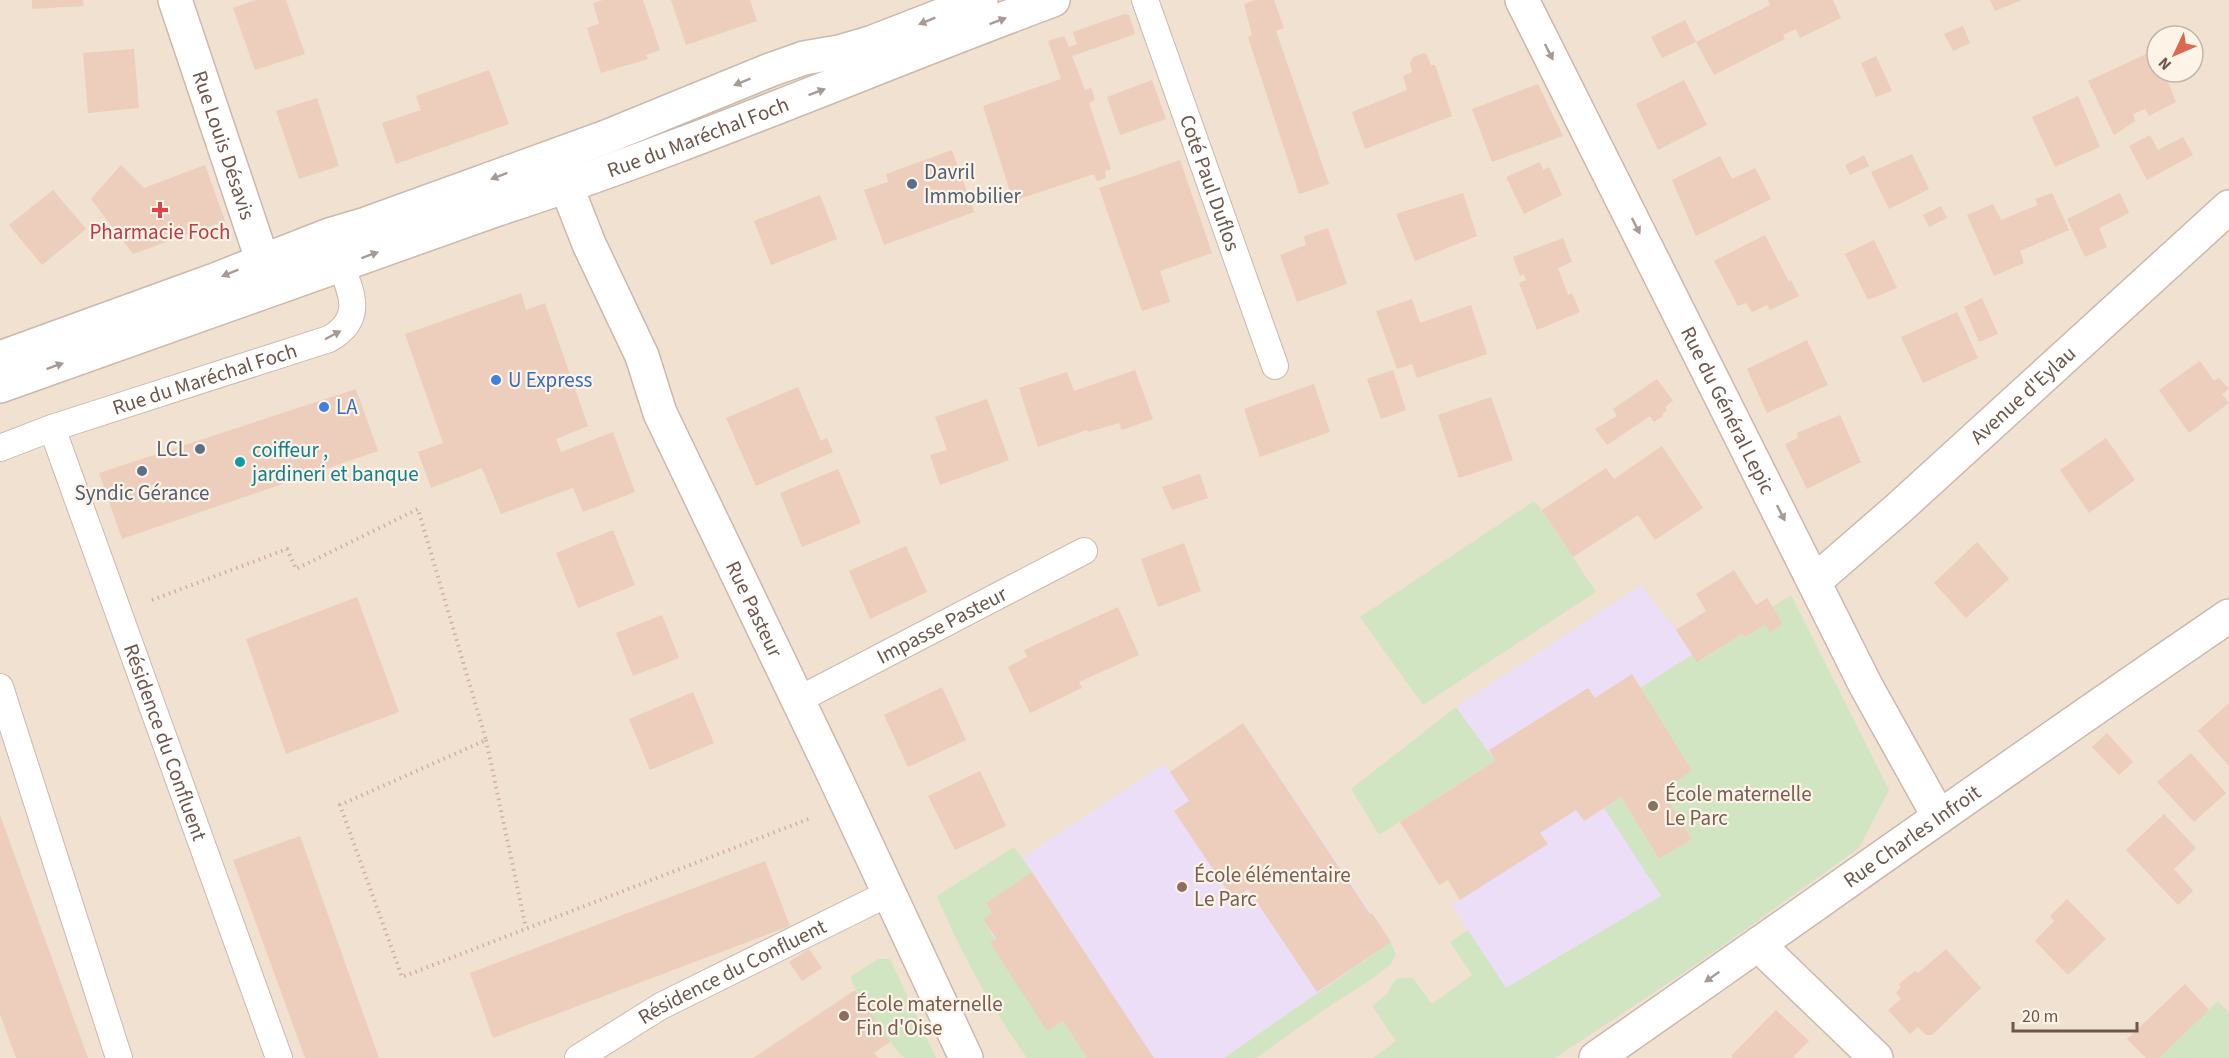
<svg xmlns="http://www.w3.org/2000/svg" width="2229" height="1058" viewBox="0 0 2229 1058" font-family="'Source Sans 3',sans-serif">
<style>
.residential{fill:#f1e1d1;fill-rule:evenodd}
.education{fill:#ecdef6}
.green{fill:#d2e5c2}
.building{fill:#edcdbb}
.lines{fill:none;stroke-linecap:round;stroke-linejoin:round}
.lane-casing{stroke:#cbb9ac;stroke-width:28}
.street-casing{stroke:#cbb9ac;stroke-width:36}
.path{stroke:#d1b09f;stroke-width:4;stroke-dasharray:1.5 4.5;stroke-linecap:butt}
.lane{stroke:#fff;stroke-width:26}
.street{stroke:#fff;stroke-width:33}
.oneway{fill:#a89a93}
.service-dot{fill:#5c6f8a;stroke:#fdf3e7;stroke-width:2}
.health-dot{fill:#e0444e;stroke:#fdf3e7;stroke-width:2}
.shop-dot{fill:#3f7fe0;stroke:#fdf3e7;stroke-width:2}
.culture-dot{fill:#0f9aa8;stroke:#fdf3e7;stroke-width:2}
.education-dot{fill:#8d6e63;stroke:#fdf3e7;stroke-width:2}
.labels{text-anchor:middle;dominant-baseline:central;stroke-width:4.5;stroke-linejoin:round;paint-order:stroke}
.street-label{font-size:21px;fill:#6e564b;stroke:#fdf3e7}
.service-label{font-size:21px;fill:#4e5e75;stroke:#fdf3e7;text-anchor:start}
.health-label{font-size:21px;fill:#be3a42;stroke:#fdf3e7}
.shop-label{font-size:21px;fill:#366cbe;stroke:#fdf3e7;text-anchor:start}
.culture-label{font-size:21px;fill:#0d838f;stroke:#fdf3e7;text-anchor:start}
.education-label{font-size:21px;fill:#785e54;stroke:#fdf3e7;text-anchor:start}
</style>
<rect width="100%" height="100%" fill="#faefe1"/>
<!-- residential -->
<path class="residential" d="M0 0H2229V1058H0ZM2157 36H2193V72H2157Z"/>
<!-- education -->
<g class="education">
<polygon points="1641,585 1676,630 1697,662 1742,634 1745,637 1765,625 1770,632 1791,595 1889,790 1859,848 1697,964 1555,1058 1473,974 1454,949 1450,942 1468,930 1452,905 1460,899 1448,880 1439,885 1400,822 1495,761 1456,707"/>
<polygon points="1243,723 1391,942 1224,1058 1087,1058 1063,1021 1047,1031 983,919 992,912 986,903 1032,872 1022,858 1164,764 1170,772"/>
</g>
<!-- green -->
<g class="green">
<polygon points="1534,501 1542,510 1596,592 1423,705 1360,617"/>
<polygon points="1791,595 1889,790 1859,848 1697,964 1555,1058 1373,1058 1396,1041 1372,1006 1387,994 1393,983 1398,978 1413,978 1432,1004 1472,975 1450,942 1468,930 1506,988 1661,896 1604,808 1621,797 1659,859 1692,839 1662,790 1640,688 1693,654 1698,662 1742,634 1745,637 1765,625 1770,631 1772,607"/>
<polygon points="1456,707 1495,761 1379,835 1351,789"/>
<path d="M1014 847 1032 872 986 903 992 913 983 919 1047 1031 1063 1021 1087 1058H1027C991 1007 961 954 937 896Z"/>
<polygon points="1391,942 1396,955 1390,965 1372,979 1322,1011 1256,1058 1224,1058"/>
<path d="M878 959H890L936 1058H904C883 1035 862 1006 850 977Z"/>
<polygon points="2218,1001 2229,1013 2229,1058 2159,1058"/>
</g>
<!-- building -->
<g class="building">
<polygon points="32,0 83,0 84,6 32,9"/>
<polygon points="256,0 286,0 305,54 255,70 233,8"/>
<polygon points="603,0 643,0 660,50 646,55 648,59 601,73 587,28 599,24 593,3"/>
<polygon points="671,0 750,0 757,21 686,45"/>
<polygon points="1255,0 1274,0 1284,28 1276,31 1329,184 1299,194 1248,37 1252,35 1244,4"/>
<polygon points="1768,0 1833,0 1841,18 1800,38 1796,29 1783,35 1785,39 1714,75 1696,42 1770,5"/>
<polygon points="1990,0 2022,0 1995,11"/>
<polygon points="1124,14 1129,15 1135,33 1133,35 1072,56 1085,90 1091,88 1095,100 1089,103 1111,169 1105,171 1106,178 1097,181 1094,174 1013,201 983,106 1061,79 1048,41 1064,36 1069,47 1077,44 1073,32"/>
<polygon points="1685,20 1696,42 1662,58 1651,37"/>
<polygon points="1963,26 1970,43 1953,51 1944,34"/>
<polygon points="134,49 139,108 88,113 83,53"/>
<polygon points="2155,50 2157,72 2164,72 2176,102 2149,116 2145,109 2133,114 2135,121 2114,135 2088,81"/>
<polygon points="1424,53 1427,55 1431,65 1435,65 1452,116 1365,149 1352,112 1407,90 1403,76 1412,72 1410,63 1413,57"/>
<polygon points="1876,56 1892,91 1876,97 1861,63"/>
<polygon points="489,70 509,124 396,164 382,123 421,110 416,96"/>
<polygon points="1152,80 1166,119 1120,135 1107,97"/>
<polygon points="1684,80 1707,125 1658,150 1636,104"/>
<polygon points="1538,84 1563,136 1492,162 1472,109"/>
<polygon points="2078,96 2100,147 2055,167 2032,117"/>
<polygon points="317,98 339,166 299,179 276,111"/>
<polygon points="2150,135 2158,150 2183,137 2193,155 2147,180 2129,146"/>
<polygon points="952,150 974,212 884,245 864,190 888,182 886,174"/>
<polygon points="1912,154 1929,189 1889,209 1871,172"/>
<polygon points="1864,155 1869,166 1850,175 1845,165"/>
<polygon points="1720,156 1732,179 1755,168 1771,199 1696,236 1672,180"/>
<polygon points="1180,160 1212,253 1160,271 1170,302 1142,311 1099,188"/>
<polygon points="1540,162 1543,170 1549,167 1562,195 1524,214 1506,177"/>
<polygon points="121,165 144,188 205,165 225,221 133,254 91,199"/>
<polygon points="53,190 86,229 42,265 9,225"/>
<polygon points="1463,193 1477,236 1415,261 1396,214"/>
<polygon points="2052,193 2069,230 2020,251 2024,263 1994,276 1967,215 1993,204 2001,220 2038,205 2035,199"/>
<polygon points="2120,193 2129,213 2099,228 2107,247 2085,257 2067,219"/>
<polygon points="820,195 837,239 771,265 754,221"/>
<polygon points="1941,206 1947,218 1929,227 1923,215"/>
<polygon points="1328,228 1347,284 1297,302 1280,255 1306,245 1304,236"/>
<polygon points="1765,235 1789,282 1791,280 1799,296 1770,310 1767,305 1752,312 1746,303 1738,306 1714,261"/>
<polygon points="1563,238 1572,262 1558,268 1568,295 1572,293 1580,312 1537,330 1519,283 1526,280 1524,274 1520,276 1513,257"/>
<polygon points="1874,240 1897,288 1868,300 1845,254"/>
<polygon points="521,293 526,310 545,303 588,426 556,439 561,452 613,432 635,492 583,512 573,488 501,514 482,468 431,488 418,452 443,443 405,334"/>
<polygon points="1982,298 1998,334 1979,342 1964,307"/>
<polygon points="1412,299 1420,323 1471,305 1487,354 1417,378 1412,364 1397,369 1376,311"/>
<polygon points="1957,312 1978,358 1923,383 1901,337"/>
<polygon points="1807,340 1828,385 1767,413 1747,369"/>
<polygon points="2200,361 2214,381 2219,378 2229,389 2222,394 2229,403 2189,433 2159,390"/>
<polygon points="1135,370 1153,419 1122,430 1119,423 1088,432 1087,430 1038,447 1019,388 1067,372 1074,391"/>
<polygon points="1393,370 1406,410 1381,419 1367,379"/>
<polygon points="1657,379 1673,401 1665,407 1667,410 1662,414 1663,416 1654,422 1650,416 1607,445 1595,429 1617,416 1613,409"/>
<polygon points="1314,384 1330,432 1260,457 1244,409"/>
<polygon points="798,387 821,441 827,438 833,452 756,486 726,418"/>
<polygon points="356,389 378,451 122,539 99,473"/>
<polygon points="1491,397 1513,460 1459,478 1438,415"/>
<polygon points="987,399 1009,460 940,485 930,455 947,450 935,417"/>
<polygon points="1840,415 1861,462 1807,489 1785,444 1798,438 1797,433"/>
<polygon points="2106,438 2135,480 2089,513 2060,470"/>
<polygon points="1662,446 1703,508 1655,540 1638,515 1573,557 1542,510 1606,468 1614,479"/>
<polygon points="838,469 861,523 802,547 780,493"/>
<polygon points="1200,474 1208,498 1172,510 1162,487"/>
<polygon points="613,530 635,585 578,608 556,553"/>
<polygon points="1977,542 2009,579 1966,618 1934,583"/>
<polygon points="1184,543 1201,591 1158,607 1141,559"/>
<polygon points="906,546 927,592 870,619 849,571"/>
<polygon points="1734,570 1756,605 1767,598 1783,624 1770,632 1765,625 1745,637 1742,634 1697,662 1676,630 1706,611 1696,594"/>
<polygon points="357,597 399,712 286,754 246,639"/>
<polygon points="1118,607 1139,655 1079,682 1082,688 1030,713 1008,667 1027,657 1024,650"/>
<polygon points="662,615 679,658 633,676 616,633"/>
<polygon points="1632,674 1692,771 1662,790 1692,839 1659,859 1621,797 1584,821 1576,810 1540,833 1548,844 1460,900 1448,880 1439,885 1400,822 1495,761 1489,750 1588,688 1595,698"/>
<polygon points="942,687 966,740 908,767 884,715"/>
<polygon points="693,692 714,743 650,770 629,719"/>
<polygon points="2229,703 2229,766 2198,731"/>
<polygon points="1243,723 1370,914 1372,913 1391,942 1317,992 1248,889 1233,899 1174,811 1189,801 1170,772"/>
<polygon points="2107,733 2133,762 2119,775 2092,747"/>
<polygon points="2191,753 2226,793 2194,822 2157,782"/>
<polygon points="980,771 1006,826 955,850 928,796"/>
<polygon points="2164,814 2196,848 2174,869 2193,891 2178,905 2126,850"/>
<polygon points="0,815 88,1058 16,1058 0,1014"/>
<polygon points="300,836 379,1058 305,1058 233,860"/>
<polygon points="765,861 790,926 493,1038 470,973"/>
<polygon points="1032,872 1154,1058 1087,1058 1063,1021 1047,1031 990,943 996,939 983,919 992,913 986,903"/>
<polygon points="2067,899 2106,939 2068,975 2035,941 2054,921 2050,916"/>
<polygon points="809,949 822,968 802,981 789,962"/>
<polygon points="1946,949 1981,988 1932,1035 1926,1035 1918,1027 1910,1034 1888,1010 1901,999 1896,993 1901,987 1899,984 1915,971 1918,973"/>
<polygon points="2185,984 2209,1010 2159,1058 2146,1058 2127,1039"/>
<polygon points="855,990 890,1042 874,1053 878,1058 753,1058"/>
<polygon points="1776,1010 1809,1041 1793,1057 1795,1058 1733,1058 1731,1056"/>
</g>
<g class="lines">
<defs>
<g id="lane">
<path id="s1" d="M1145 0 1275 366"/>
<path id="s2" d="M52 428 279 1058"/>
<path id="s3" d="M0 448 52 428 329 339C370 316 347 284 334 250"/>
<polyline points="0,687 119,1058"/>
<path id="s4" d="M798 700 1084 551"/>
<path id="s5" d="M578 1058 661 1006 889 893"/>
</g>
<g id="street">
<path id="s6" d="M175 0 269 280"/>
<path id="s7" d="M1522 0 1866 686 1939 817"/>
<path id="s8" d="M558 165 589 244 642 356 660 413 833 773 966 1058"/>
<polyline points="0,358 212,281 329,235 366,224 606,137 770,70 804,58 839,52 873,42 981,0"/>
<path id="s9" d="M0 386 498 209C686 148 868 69 1053 0"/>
<path id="s10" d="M1815 581 1899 508 2229 207"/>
<polyline points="1760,943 1770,956 1876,1058"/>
<path id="s11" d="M1596 1058C1807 911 2016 761 2229 616"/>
</g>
</defs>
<!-- lane casing -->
<use href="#lane" class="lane-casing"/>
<!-- street casing -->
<use href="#street" class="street-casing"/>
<!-- path -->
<g class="path">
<polyline points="152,600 287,549 296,569 418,509 486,740 340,805 402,977 811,818"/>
<polyline points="486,740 526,928"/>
</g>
<!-- lane -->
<use href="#lane" class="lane"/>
<!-- street -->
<use href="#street" class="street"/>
</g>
<!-- one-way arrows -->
<defs><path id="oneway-solid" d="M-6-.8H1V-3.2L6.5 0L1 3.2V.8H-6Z" transform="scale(1.5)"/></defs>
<g class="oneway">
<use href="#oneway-solid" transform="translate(927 21) rotate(158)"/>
<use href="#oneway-solid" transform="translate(998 21) rotate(-21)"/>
<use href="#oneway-solid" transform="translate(1549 52) rotate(63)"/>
<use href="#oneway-solid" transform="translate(742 82) rotate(158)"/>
<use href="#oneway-solid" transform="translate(817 92) rotate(-21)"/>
<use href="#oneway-solid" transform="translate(499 176) rotate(159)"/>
<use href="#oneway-solid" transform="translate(1636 226) rotate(63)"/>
<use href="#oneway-solid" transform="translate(370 255) rotate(-20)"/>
<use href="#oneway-solid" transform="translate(230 273) rotate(158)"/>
<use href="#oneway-solid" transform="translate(333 335) rotate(-28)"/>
<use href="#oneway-solid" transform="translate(55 366) rotate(-20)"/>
<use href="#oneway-solid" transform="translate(1781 513) rotate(63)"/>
<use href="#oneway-solid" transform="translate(1712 977) rotate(145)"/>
</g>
<!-- markers -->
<g class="service-dot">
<circle cx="912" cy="184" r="6"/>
<circle cx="200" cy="449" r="6"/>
<circle cx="142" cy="471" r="6"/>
</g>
<path class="health-dot" d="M157 201h6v6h6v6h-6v6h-6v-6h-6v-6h6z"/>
<g class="shop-dot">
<circle cx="496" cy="380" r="6"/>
<circle cx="324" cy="407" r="6"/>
</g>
<circle class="culture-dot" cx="240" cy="462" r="6"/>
<g class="education-dot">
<circle cx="1653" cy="806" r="6"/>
<circle cx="1182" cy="887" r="6"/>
<circle cx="844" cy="1016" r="6"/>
</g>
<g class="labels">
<!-- street labels -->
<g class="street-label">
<text stroke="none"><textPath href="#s9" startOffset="741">Rue du Maréchal Foch</textPath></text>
<text stroke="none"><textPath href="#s6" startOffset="153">Rue Louis Désavis</textPath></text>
<text stroke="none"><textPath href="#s1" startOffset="194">Coté Paul Duflos</textPath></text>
<text stroke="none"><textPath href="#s3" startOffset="216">Rue du Maréchal Foch</textPath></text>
<text stroke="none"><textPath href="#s10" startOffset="279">Avenue d'Eylau</textPath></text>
<text stroke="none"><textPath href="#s7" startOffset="459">Rue du Général Lepic</textPath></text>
<text stroke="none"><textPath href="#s8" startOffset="486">Rue Pasteur</textPath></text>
<text stroke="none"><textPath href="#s4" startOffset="162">Impasse Pasteur</textPath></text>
<text stroke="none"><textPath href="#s2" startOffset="334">Résidence du Confluent</textPath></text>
<text stroke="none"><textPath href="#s11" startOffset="386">Rue Charles Infroit</textPath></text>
<text stroke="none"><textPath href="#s5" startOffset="177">Résidence du Confluent</textPath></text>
</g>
<!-- service labels -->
<g class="service-label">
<text x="924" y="172">Davril<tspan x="924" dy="24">Immobilier</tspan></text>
<text x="188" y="449" text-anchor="end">LCL</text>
<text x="142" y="493" text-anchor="middle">Syndic Gérance</text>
</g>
<!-- health labels -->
<g class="health-label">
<text x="160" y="232">Pharmacie Foch</text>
</g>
<!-- shop labels -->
<g class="shop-label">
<text x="508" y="380">U Express</text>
<text x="336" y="407">LA</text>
</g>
<!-- culture labels -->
<g class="culture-label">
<text x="252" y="450">coiffeur ,<tspan x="252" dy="24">jardineri et banque</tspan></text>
</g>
<!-- education labels -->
<g class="education-label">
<text x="1665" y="794">École maternelle<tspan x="1665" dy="24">Le Parc</tspan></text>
<text x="1194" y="875">École élémentaire<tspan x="1194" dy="24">Le Parc</tspan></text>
<text x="856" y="1004">École maternelle<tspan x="856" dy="24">Fin d'Oise</tspan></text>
</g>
</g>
<!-- north arrow -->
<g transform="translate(2175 54) rotate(226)"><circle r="28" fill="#fdf3e7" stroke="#c4b4a9" stroke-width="1.5"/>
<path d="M0-4.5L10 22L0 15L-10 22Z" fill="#da6950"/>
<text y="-9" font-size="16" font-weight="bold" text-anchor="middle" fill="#6e564b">N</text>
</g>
<!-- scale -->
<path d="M2013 1022v9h124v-9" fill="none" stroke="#6e564b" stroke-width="3"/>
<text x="2022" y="1022" font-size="18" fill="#6e564b" stroke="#fdf3e7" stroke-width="4.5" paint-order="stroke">20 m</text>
</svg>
